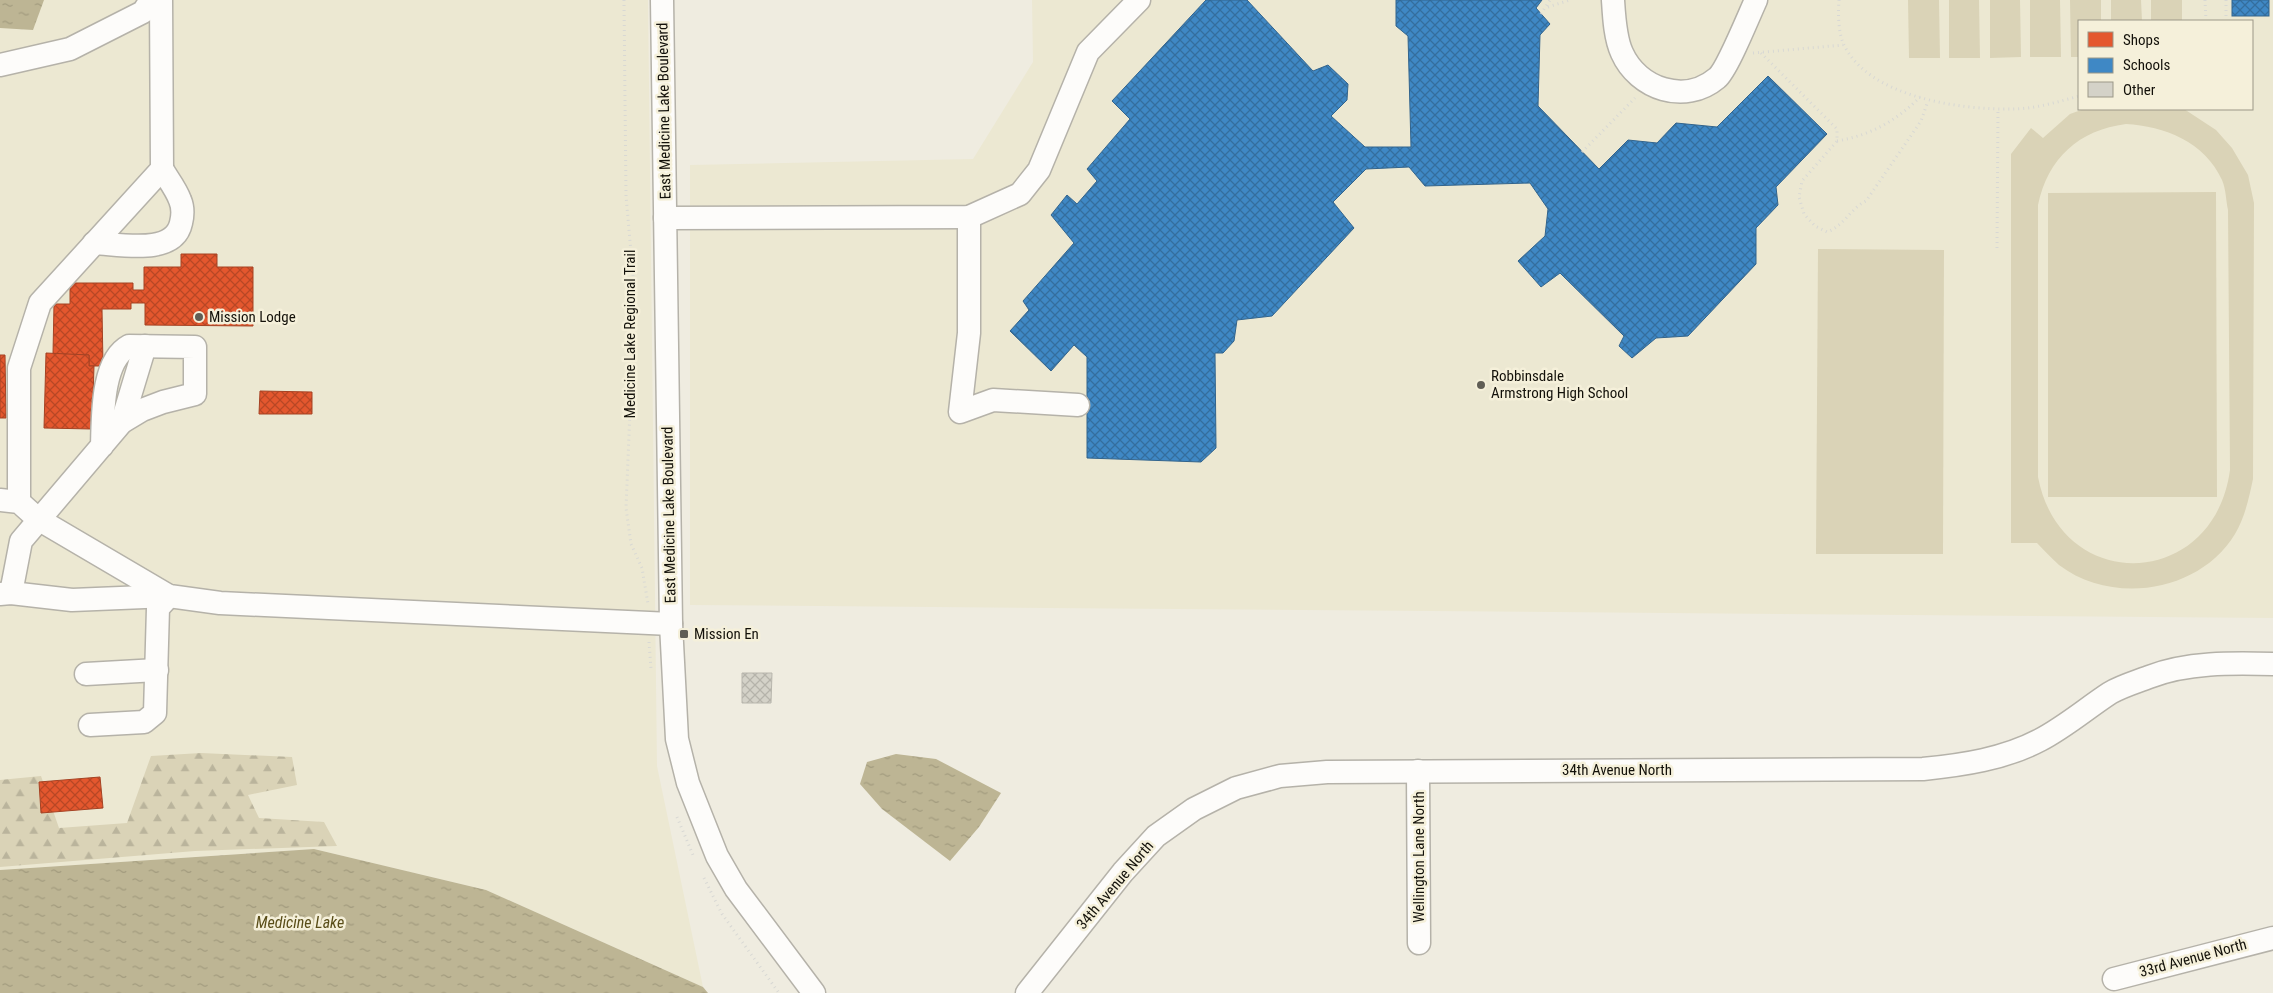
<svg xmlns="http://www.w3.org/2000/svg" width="2273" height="993" viewBox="0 0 2273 993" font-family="'Roboto Condensed',sans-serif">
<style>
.built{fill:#ece8d2;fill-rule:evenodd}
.green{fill:#dad3b7;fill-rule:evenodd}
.forest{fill:url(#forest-firs)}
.water{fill:url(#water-ripples)}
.shops{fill:url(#shops-cross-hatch);stroke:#a54223}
.schools{fill:url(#schools-cross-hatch);stroke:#32648d}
.building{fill:url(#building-cross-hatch);stroke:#b8b6ad}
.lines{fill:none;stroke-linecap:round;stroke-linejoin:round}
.minor-casing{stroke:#b5b2a9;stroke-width:25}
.path{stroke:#d8d8d4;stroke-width:3;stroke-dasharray:1 4;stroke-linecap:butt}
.minor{stroke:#fdfcfa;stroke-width:22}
.poi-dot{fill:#605e55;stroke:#f5f0da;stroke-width:2}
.labels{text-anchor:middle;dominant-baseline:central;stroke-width:5;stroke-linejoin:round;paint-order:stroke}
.street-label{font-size:15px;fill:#13110a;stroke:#f5f0da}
.poi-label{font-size:15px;fill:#13110a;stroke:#f5f0da;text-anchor:start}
.water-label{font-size:16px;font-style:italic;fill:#594d18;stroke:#f5f0da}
</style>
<defs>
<pattern id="forest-firs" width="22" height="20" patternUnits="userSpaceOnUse" patternTransform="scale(1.25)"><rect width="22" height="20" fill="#dad3b7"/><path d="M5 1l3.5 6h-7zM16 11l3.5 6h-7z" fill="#bab49c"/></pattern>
<pattern id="water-ripples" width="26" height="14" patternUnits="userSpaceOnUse" patternTransform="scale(1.25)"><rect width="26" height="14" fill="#bdb594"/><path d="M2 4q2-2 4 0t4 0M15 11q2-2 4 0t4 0" fill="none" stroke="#a29b7e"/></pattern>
<pattern id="shops-cross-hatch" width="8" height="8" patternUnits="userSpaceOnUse" patternTransform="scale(1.25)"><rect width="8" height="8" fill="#e4572e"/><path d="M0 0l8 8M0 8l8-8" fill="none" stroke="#b84725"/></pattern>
<pattern id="schools-cross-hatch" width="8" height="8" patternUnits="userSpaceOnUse" patternTransform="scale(1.25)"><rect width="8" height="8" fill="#3f88c5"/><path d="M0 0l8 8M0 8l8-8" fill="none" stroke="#346e9e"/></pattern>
<pattern id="building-cross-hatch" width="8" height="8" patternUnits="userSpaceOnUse" patternTransform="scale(1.25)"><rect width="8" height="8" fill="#d4d2c8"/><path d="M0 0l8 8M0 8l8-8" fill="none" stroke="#b5b3aa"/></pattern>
</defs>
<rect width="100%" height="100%" fill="#efece0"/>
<!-- built -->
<g class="built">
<polygon points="0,0 648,0 657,766 703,987 486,890 314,849 0,870"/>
<path d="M1032 0H2273V618L690 605V165L973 159 1033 62ZM2079 21H2252V109H2079Z"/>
</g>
<!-- green -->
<g class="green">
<polygon points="1908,0 1939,0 1940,58 1909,58"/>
<polygon points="1949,0 1979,0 1980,58 1949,58"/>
<polygon points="1990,0 2020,0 2021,57 1990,58"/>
<polygon points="2030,0 2060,0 2061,57 2030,57"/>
<polygon points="2070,0 2101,0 2101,21 2079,21 2079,57 2071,57"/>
<polygon points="2111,0 2141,0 2142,21 2111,21"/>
<rect x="2151" y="0" width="31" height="21"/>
<path d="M2084 109H2184L2216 130 2232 148 2248 175 2254 203 2253 479C2249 498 2245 517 2235 534 2200 592 2113 606 2059 565 2051 558 2044 550 2037 543H2011V154L2031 128 2043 138 2070 114ZM2126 124C2164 126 2205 142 2222 180 2226 189 2226 201 2228 210L2230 470C2214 590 2061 596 2038 477V205C2048 158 2079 130 2126 124Z"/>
<polygon points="2216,192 2217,497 2048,497 2048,193"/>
<polygon points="1818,249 1944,250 1943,554 1816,554"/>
</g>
<!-- forest -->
<polygon class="forest" points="201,753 292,757 297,785 248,795 259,818 324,822 337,846 195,851 0,867 0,780 41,776 59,828 127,823 151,756"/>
<!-- water -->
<g class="water">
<polygon points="0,0 44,0 33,30 0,28"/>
<polygon points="896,754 936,759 1001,793 979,827 950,861 882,809 860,784 867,762"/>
<polygon points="314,849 486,890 703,987 708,993 0,993 0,870"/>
</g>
<!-- shops -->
<g class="shops">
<polygon points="181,254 217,254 217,267 253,267 253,326 145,325 145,303 131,303 131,309 102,309 103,366 89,366 89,355 53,354 54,304 70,304 70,283 133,283 133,290 144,290 144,267 181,267"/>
<polygon points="46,353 89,355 89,366 94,366 92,429 44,428"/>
<polygon points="0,355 5,355 6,418 0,418"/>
<polygon points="260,391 312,392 312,414 259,414"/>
<polygon points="100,777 103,808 41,813 39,782"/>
</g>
<!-- schools -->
<g class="schools">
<polygon points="1206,0 1247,0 1313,71 1328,65 1348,84 1347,100 1331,116 1365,147 1411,147 1408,36 1396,26 1396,0 1542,0 1536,8 1550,24 1540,35 1538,106 1599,169 1628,140 1657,143 1676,123 1717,127 1768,76 1827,134 1776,187 1778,205 1756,228 1756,264 1688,336 1656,338 1632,358 1619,346 1624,336 1560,273 1541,287 1518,261 1545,236 1548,209 1530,183 1425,186 1409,167 1366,169 1333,202 1354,228 1272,316 1237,320 1234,341 1223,353 1215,353 1216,448 1201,462 1087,458 1087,357 1074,345 1051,371 1010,331 1029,310 1023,301 1074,243 1051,215 1067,195 1077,204 1097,181 1087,169 1130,119 1112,101"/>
<rect x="2232" y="0" width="37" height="16"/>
</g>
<!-- building -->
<polygon class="building" points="742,673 772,673 771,703 742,703"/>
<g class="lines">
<defs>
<g id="minor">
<polyline points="662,0 671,624 677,739 688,783 717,856 736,889 814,993"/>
<path d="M1613 0C1614 16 1615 38 1622 53 1638 89 1685 105 1717 78 1727 70 1749 15 1756 0"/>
<polyline points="0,65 70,49 143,12 151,0"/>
<polyline points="969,217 969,333 960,412 993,400 1078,405"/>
<polyline points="665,218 969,217 1020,194 1039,170 1088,52 1139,0"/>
<path d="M94 243C120 244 174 256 181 223 183 215 183 207 180 200 176 189 168 179 162 169"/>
<polyline points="122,422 145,346"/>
<polyline points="0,500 19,502 38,519 169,596 220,603 671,624"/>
<polyline points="19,502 19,368 40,303 162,169 161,0"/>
<path d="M11 593 21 541 122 422 142 410 163 402 195 394V347L129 346C101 361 103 418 102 446"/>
<polyline points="0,594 11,593 72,600 169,596"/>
<polyline points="86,674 157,670"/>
<polyline points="90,725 144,722 155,713 158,608 169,596"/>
<polyline points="1418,771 1419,943"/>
<polyline points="2114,979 2273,938"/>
<path d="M1027 993 1123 872 1156 836 1194 809 1236 788 1280 776 1327 772 1923 769C1963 765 2004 759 2040 740 2065 727 2087 708 2110 693 2122 686 2136 682 2149 677 2187 662 2232 663 2273 664"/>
</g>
</defs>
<!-- minor casing -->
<use href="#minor" class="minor-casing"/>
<!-- path -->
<g class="path">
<polyline points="624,0 626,196 633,275 631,386 626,508 631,544 642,568 648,604"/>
<path d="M1839 0C1838 13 1838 33 1844 45 1869 97 1960 110 2012 109 2034 109 2058 102 2079 96"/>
<polyline points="2205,0 2206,21"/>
<polyline points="2226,0 2226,21"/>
<polyline points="1548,7 1570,0"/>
<polyline points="1541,14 1550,0"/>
<polyline points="1753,53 1843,45"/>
<path d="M1761 53 1837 129V141L1802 181 1799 197 1804 214 1815 226 1827 232C1844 226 1850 209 1866 201L1921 121 1928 101"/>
<path d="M1837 141C1871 135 1896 121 1920 97"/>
<polyline points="1582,152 1635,98"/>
<polyline points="1997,248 1998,108"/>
<polyline points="649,642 651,669"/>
<polyline points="677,817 693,855"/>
<polyline points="704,878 722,914 779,993"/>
</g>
<!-- minor -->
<use href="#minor" class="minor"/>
</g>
<!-- markers -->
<g class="poi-dot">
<circle cx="199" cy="317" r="5"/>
<circle cx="1481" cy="385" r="5"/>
<rect x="679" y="629" width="10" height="10" rx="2.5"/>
</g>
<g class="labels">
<!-- street labels -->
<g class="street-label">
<text transform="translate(664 111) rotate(-91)">East Medicine Lake Boulevard</text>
<text transform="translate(630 334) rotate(-90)">Medicine Lake Regional Trail</text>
<text transform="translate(669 515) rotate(-91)">East Medicine Lake Boulevard</text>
<text x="1617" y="770">34th Avenue North</text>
<text transform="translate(1419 857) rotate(-90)">Wellington Lane North</text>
<text transform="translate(1115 885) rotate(-50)">34th Avenue North</text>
<text transform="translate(2193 958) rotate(-15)">33rd Avenue North</text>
</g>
<!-- poi labels -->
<g class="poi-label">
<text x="209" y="317">Mission Lodge</text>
<text x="1491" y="376">Robbinsdale<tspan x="1491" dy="17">Armstrong High School</tspan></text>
<text x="694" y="634">Mission En</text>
</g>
<!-- water labels -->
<g class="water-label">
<text x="300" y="922">Medicine Lake</text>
</g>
</g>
<!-- legend -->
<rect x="2078" y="20" width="175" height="90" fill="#f5f0da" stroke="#9b9787"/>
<rect x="2088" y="32" width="25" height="15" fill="#e4572e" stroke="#9b9787"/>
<text x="2123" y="45" font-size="15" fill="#13110a">Shops</text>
<rect x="2088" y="58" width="25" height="15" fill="#3f88c5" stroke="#9b9787"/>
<text x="2123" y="70" font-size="15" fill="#13110a">Schools</text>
<rect x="2088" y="82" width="25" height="15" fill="#d4d2c8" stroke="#9b9787"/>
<text x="2123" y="95" font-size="15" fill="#13110a">Other</text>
</svg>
